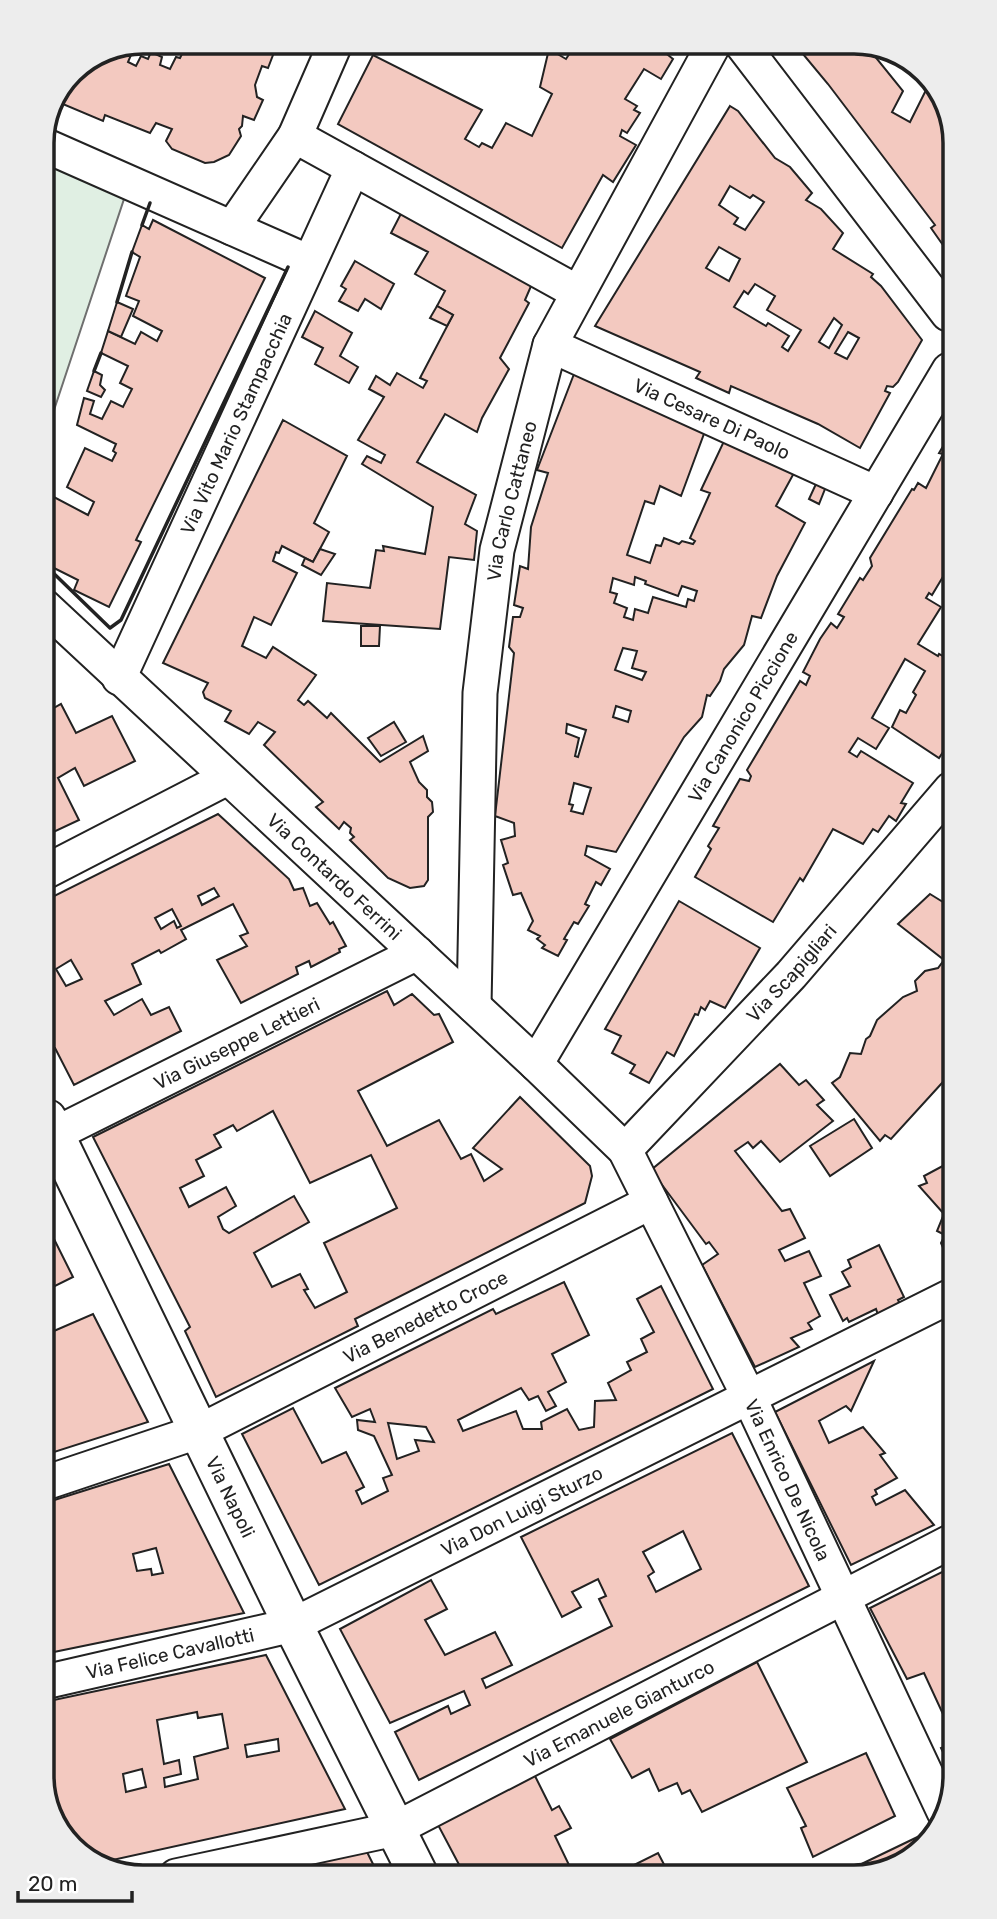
<svg xmlns="http://www.w3.org/2000/svg" width="997" height="1919" viewBox="0 0 997 1919" font-family="Rubik,sans-serif">
<style>
.green{fill:#e0efe3;stroke:#6f6f6f;stroke-width:2}
.building{fill:#f3c9c0;stroke:#222;stroke-width:2;fill-rule:evenodd}
.lines{fill:none;stroke-linecap:round;stroke-linejoin:round}
.minor-casing{stroke:#222;stroke-width:37}
.secondary-casing{stroke:#222;stroke-width:42}
.minor{stroke:#fff;stroke-width:33}
.secondary{stroke:#fff;stroke-width:38}
.wall{stroke:#222;stroke-width:3.5}
.labels{text-anchor:middle;dominant-baseline:central;stroke-width:5;stroke-linejoin:round;paint-order:stroke}
.street-label{font-size:19px;fill:#222;stroke:#fff}
.rim{fill:none;stroke:#222;stroke-width:3.5}
</style>
<rect width="100%" height="100%" fill="#fff"/>
<!-- green -->
<polygon class="green" points="42,157 126,193 54,410 43,397"/>
<!-- building -->
<g class="building">
<polygon points="178,42 278,42 268,68 262,66 255,85 257,97 263,100 254,120 243,116 242,126 239,129 241,136 229,155 214,162 205,163 172,149 166,141 172,129 156,123 150,133 105,115 103,121 58,102 72,71 122,51 131,55 128,62 136,66 141,56 148,59 151,52 162,57 160,65 170,69 176,57 180,58 186,46"/>
<polygon points="577,42 655,42 671,52 668,55 673,59 661,79 644,69 625,99 637,106 634,110 640,113 627,133 622,130 620,136 636,145 613,182 603,175 562,248 338,124 373,55 482,110 465,139 479,147 482,143 492,148 506,123 532,136 552,94 540,87 549,49 566,59"/>
<polygon points="793,42 865,44 903,91 892,112 910,122 929,84 947,105 948,246 945,248 931,228 935,225 828,84"/>
<path d="M730 106 738 111 775 158 790 167 812 193 806 200 821 209 843 233 833 249 873 274 871 277 881 286 922 340 898 382 893 387 887 386 885 391 890 393 860 448 818 424 731 386 729 393 696 378 700 372 595 326ZM730 186 750 198 753 195 764 202 745 230 734 224 738 218 719 205ZM719 247 740 259 729 281 706 268ZM755 284 775 296 767 310 801 330 788 351 782 347 789 336 768 323 766 326 734 307 744 291 748 294ZM834 318 842 325 829 348 819 342ZM848 332 859 338 847 359 835 353Z"/>
<polygon points="407,202 535,277 525,300 529,303 500,358 509,369 482,418 477,432 445,414 417,462 476,495 465,524 477,531 474,560 449,557 440,629 323,621 327,583 370,588 376,550 384,551 383,546 425,554 433,507 362,464 367,456 381,463 385,455 358,440 384,397 369,389 376,376 390,385 397,373 423,388 427,381 420,378 453,315 437,306 445,291 415,274 428,252 391,233"/>
<polygon points="153,220 265,278 136,540 141,542 109,607 74,590 78,580 46,564 53,552 44,547 44,524 52,496 88,515 94,502 67,487 85,448 112,461 116,453 113,451 116,444 77,425 84,398 94,401 90,414 102,419 111,401 123,407 132,389 120,383 128,366 101,353 108,331 135,344 141,332 157,341 162,331 133,316 139,301 126,296 140,257 132,252 142,225 149,229"/>
<polygon points="355,261 394,284 381,309 365,299 358,311 339,301 346,289 341,286"/>
<polygon points="117,302 133,309 121,337 108,331"/>
<polygon points="437,306 453,315 447,326 430,318"/>
<polygon points="315,311 352,333 340,356 358,367 349,383 315,364 323,348 302,337"/>
<polygon points="94,371 102,375 100,385 105,390 101,397 87,391"/>
<path d="M574 374 705 431 681 496 660 486 654 504 645 501 627 555 650 563 656 545 661 546 664 538 679 544 682 541 693 544 695 541 690 538 710 493 701 490 725 439 794 473 776 506 805 523 777 576 761 618 752 616 744 645 724 669 720 681 710 696 707 695 702 717 684 737 616 852 587 846 585 855 610 869 601 885 596 882 585 904 589 906 578 924 574 922 564 939 567 940 558 956 542 948 545 945 537 939 540 936 528 930 533 921 521 893 513 895 503 865 508 863 501 840 515 836 514 823 495 816 514 653 509 647 513 617H520L523 608 514 605 520 566 528 569 531 527 548 473 537 470ZM635 577 646 581 645 584 678 596 682 586 697 591 694 601 688 599 686 607 653 597 648 613 635 609 633 620 624 617 627 608 614 603 617 594 610 592 613 578 634 585ZM623 648 637 651 632 668 646 672 642 680 615 670ZM616 706 631 711 628 722 613 717ZM567 724 586 730 578 757 575 756 579 738 566 733ZM574 783 591 788 583 814 571 811 573 805 569 804Z"/>
<polygon points="43,397 54,410 44,421 43,420"/>
<polygon points="283,420 347,456 314,523 329,532 313,562 282,546 279,553 276,552 273,561 297,573 271,625 254,617 242,646 266,658 273,647 316,675 298,700 304,705 308,701 327,718 331,713 380,762 423,736 428,751 410,762 419,782 427,790 427,797 432,802 433,812 428,817 428,880 424,886 410,888 388,878 350,840 354,837 350,833 351,828 344,822 339,829 316,807 323,802 264,745 275,732 258,722 249,734 225,721 231,711 205,698 203,692 208,683 163,663"/>
<polygon points="949,436 950,565 932,595 929,593 926,598 941,607 918,644 938,656 939,654 948,659 950,656 950,753 943,752 939,758 892,727 900,710 906,713 916,695 913,692 925,671 905,659 872,718 889,728 876,749 858,738 849,752 857,757 861,751 913,783 901,803 906,804 896,821 889,816 878,832 873,829 863,844 833,829 803,881 800,878 773,922 695,877 711,849 708,846 719,828 713,826 740,779 749,781 751,776 747,770 800,681 806,685 810,676 803,672 820,639 831,623 837,628 844,617 838,614 860,578 863,580 872,566 870,558 912,489 914,490 918,483 926,488 943,454 939,453"/>
<polygon points="816,484 825,489 819,504 809,499"/>
<polygon points="320,549 335,554 321,575 302,565 305,558 313,562"/>
<polygon points="361,626 380,626 379,646 361,646"/>
<polygon points="61,704 76,733 112,716 135,761 84,786 75,768 58,778 79,820 45,836 45,713"/>
<polygon points="394,722 406,742 381,756 368,738"/>
<path d="M218 814 289 879 294 890 303 888 310 906 317 903 330 924 333 922 346 946 339 949 340 952 311 967 309 961 296 967 298 974 241 1003 217 960 247 946 240 936 248 933 233 904 181 930 186 939 161 953 159 950 132 964 141 984 105 1001 114 1015 142 999 151 1015 169 1007 181 1031 74 1085 55 1048 46 1047V900ZM214 888 219 896 202 905 198 896ZM172 909 181 926 177 928 174 921 161 929 155 918ZM71 960 82 979 66 986 56 969Z"/>
<polygon points="930,894 951,907 952,1072 891,1139 885,1135 880,1141 832,1083 840,1077 850,1053 861,1054 866,1039 870,1036 877,1020 903,997 917,991 915,981 925,971 938,968 944,960 898,924"/>
<polygon points="679,901 760,948 725,1008 710,1001 705,1010 701,1007 698,1015 695,1014 674,1056 667,1052 649,1083 630,1073 635,1065 612,1053 621,1036 605,1029"/>
<path d="M387 991 394 1005 412 994 434 1015 439 1014 453 1042 358 1091 387 1146 439 1120 461 1159 471 1154 484 1181 502 1169 473 1148 520 1097 590 1166 592 1176 585 1203 355 1319 358 1326 216 1397 185 1331 190 1327 93 1137ZM273 1111 310 1183 371 1155 397 1208 324 1243 347 1292 315 1308 304 1290 308 1289 300 1274 272 1287 254 1253 309 1222 294 1196 229 1233 223 1229 218 1217 236 1206 226 1187 189 1207 180 1188 204 1176 196 1160 221 1147 214 1135 233 1125 237 1131Z"/>
<polygon points="780,1064 799,1085 806,1080 824,1100 817,1105 833,1121 780,1162 761,1141 753,1148 748,1142 735,1151 782,1211 790,1209 805,1238 779,1250 785,1261 809,1251 821,1276 804,1283 820,1316 808,1323 812,1329 791,1338 799,1347 755,1367 702,1265 718,1254 709,1242 706,1244 651,1170"/>
<polygon points="854,1119 872,1148 830,1176 810,1146"/>
<polygon points="952,1161 953,1250 944,1250 941,1243 945,1235 937,1231 944,1214 919,1186 927,1183 924,1176"/>
<polygon points="47,1225 73,1277 47,1290"/>
<polygon points="879,1245 904,1297 898,1300 900,1304 878,1315 876,1309 849,1322 847,1318 843,1321 830,1295 850,1286 842,1272 851,1267 848,1260"/>
<path d="M564 1282 589 1335 552 1354 566 1382 548 1392 556 1406 546 1411 538 1396 529 1400 521 1388 458 1420 463 1431 516 1411 523 1429H542L541 1422 567 1409 579 1430 594 1427 595 1401 616 1400 608 1383 631 1370 627 1362 647 1352 641 1339 654 1332 637 1299 661 1286 713 1389 319 1585 242 1434 293 1408 322 1463 346 1452 364 1487 356 1491 362 1504 388 1491 383 1478 392 1475 374 1436 358 1430 357 1420 375 1422 370 1409 352 1417 335 1388 493 1309 496 1314ZM388 1423 426 1427 434 1442 415 1440 419 1451 397 1459Z"/>
<polygon points="93,1314 148,1422 48,1454 47,1334"/>
<polygon points="874,1361 851,1411 846,1406 819,1421 829,1443 863,1427 885,1453 880,1455 897,1478 875,1490 877,1494 872,1497 876,1505 905,1490 934,1525 851,1565 775,1412"/>
<path d="M732 1433 809 1586 419 1780 395 1732 448 1706 451 1714 470 1705 464 1691 390 1723 340 1629 431 1580 447 1609 425 1620 445 1655 495 1632 512 1665 482 1679 486 1688 612 1626 599 1599 606 1596 598 1579 572 1592 581 1607 562 1617 521 1537ZM683 1531 701 1569 656 1592 648 1576 654 1572 643 1552Z"/>
<path d="M169 1464 244 1613 49 1653 48 1502ZM156 1548 163 1573 152 1575 151 1569 137 1571 133 1554Z"/>
<polygon points="954,1566 955,1740 924,1673 907,1679 870,1608"/>
<path d="M266 1655 345 1809 99 1863 82 1856 50 1814 49 1701ZM197 1712 198 1718 222 1714 228 1748 194 1757 198 1779 165 1787 164 1778 181 1774 179 1760 164 1764 157 1720ZM278 1739 279 1751 247 1757 245 1745ZM142 1769 146 1787 126 1792 123 1774Z"/>
<polygon points="757,1662 807,1762 702,1812 690,1790 682,1794 677,1783 659,1791 649,1769 632,1778 610,1739"/>
<polygon points="955,1742 955,1777 941,1748"/>
<polygon points="866,1753 895,1816 813,1857 801,1828 806,1826 787,1788"/>
<polygon points="534,1774 552,1810 559,1806 571,1828 555,1836 570,1867 558,1873 464,1874 437,1823"/>
<polygon points="930,1831 932,1837 892,1869 849,1870"/>
<polygon points="366,1850 378,1874 252,1876"/>
<polygon points="658,1853 668,1872 620,1872"/>
</g>
<g class="lines">
<defs>
<g id="minor">
<polyline points="740,42 948,314"/>
<polyline points="295,136 577,292"/>
<polyline points="42,144 309,262"/>
<polyline points="232,228 295,136 336,42"/>
<path id="s1" d="M550 345 876 493"/>
<path id="s2" d="M44 606 536 1064 625 1150 749 1397 944 1812"/>
<path id="s3" d="M119 678 353 168"/>
<polyline points="45,872 227,778"/>
<path id="s4" d="M474 1006 480 693 497 550 550 345 715 42"/>
<path id="s5" d="M536 1064 949 370"/>
<path id="s6" d="M47 1138 417 953"/>
<path id="s7" d="M625 1150 791 975 951 789"/>
<path id="s8" d="M48 1482 200 1431 651 1202"/>
<path id="s9" d="M49 1681 293 1625 953 1295"/>
<path id="s10" d="M176 1876 395 1829 954 1540"/>
</g>
<g id="secondary">
<path id="s11" d="M47 1119 293 1625 418 1874"/>
</g>
</defs>
<!-- minor casing -->
<use href="#minor" class="minor-casing"/>
<!-- secondary casing -->
<use href="#secondary" class="secondary-casing"/>
<!-- minor -->
<use href="#minor" class="minor"/>
<!-- secondary -->
<use href="#secondary" class="secondary"/>
<!-- wall -->
<g class="wall">
<polyline points="142,225 150,203"/>
<polyline points="117,302 132,252"/>
<polyline points="94,371 101,353"/>
<polyline points="44,564 110,628 121,620 288,267"/>
</g>
</g>
<g class="labels">
<!-- street labels -->
<g class="street-label">
<text stroke="none"><textPath href="#s1" startOffset="178">Via Cesare Di Paolo</textPath></text>
<text stroke="none"><textPath href="#s3" startOffset="280">Via Vito Mario Stampacchia</textPath></text>
<text stroke="none"><textPath href="#s4" startOffset="508">Via Carlo Cattaneo</textPath></text>
<text stroke="none"><textPath href="#s5" startOffset="404">Via Canonico Piccione</textPath></text>
<text stroke="none"><textPath href="#s2" startOffset="397">Via Contardo Ferrini</textPath></text>
<text stroke="none"><textPath href="#s7" startOffset="243">Via Scapigliari</textPath></text>
<text stroke="none"><textPath href="#s6" startOffset="212">Via Giuseppe Lettieri</textPath></text>
<text stroke="none"><textPath href="#s8" startOffset="413">Via Benedetto Croce</textPath></text>
<text stroke="none"><textPath href="#s2" startOffset="1164">Via Enrico De Nicola</textPath></text>
<text stroke="none"><textPath href="#s11" startOffset="420">Via Napoli</textPath></text>
<text stroke="none"><textPath href="#s9" startOffset="506">Via Don Luigi Sturzo</textPath></text>
<text stroke="none"><textPath href="#s9" startOffset="124">Via Felice Cavallotti</textPath></text>
<text stroke="none"><textPath href="#s10" startOffset="476">Via Emanuele Gianturco</textPath></text>
</g>
</g>
<!-- crop -->
<path d="M0 0H997V1919H0ZM143 54H854A89 89 0 0 1 943 143V1776A89 89 0 0 1 854 1865H143A89 89 0 0 1 54 1776V143A89 89 0 0 1 143 54Z" fill="#ededed" fill-rule="evenodd"/>
<path class="rim" d="M143 54H854A89 89 0 0 1 943 143V1776A89 89 0 0 1 854 1865H143A89 89 0 0 1 54 1776V143A89 89 0 0 1 143 54Z"/>
<!-- scale -->
<path d="M18 1891v10h114v-10" fill="none" stroke="#222222" stroke-width="3.5"/>
<text x="28" y="1891" font-size="21" fill="#222222" stroke="#ffffff" stroke-width="5" paint-order="stroke">20 m</text>
</svg>
